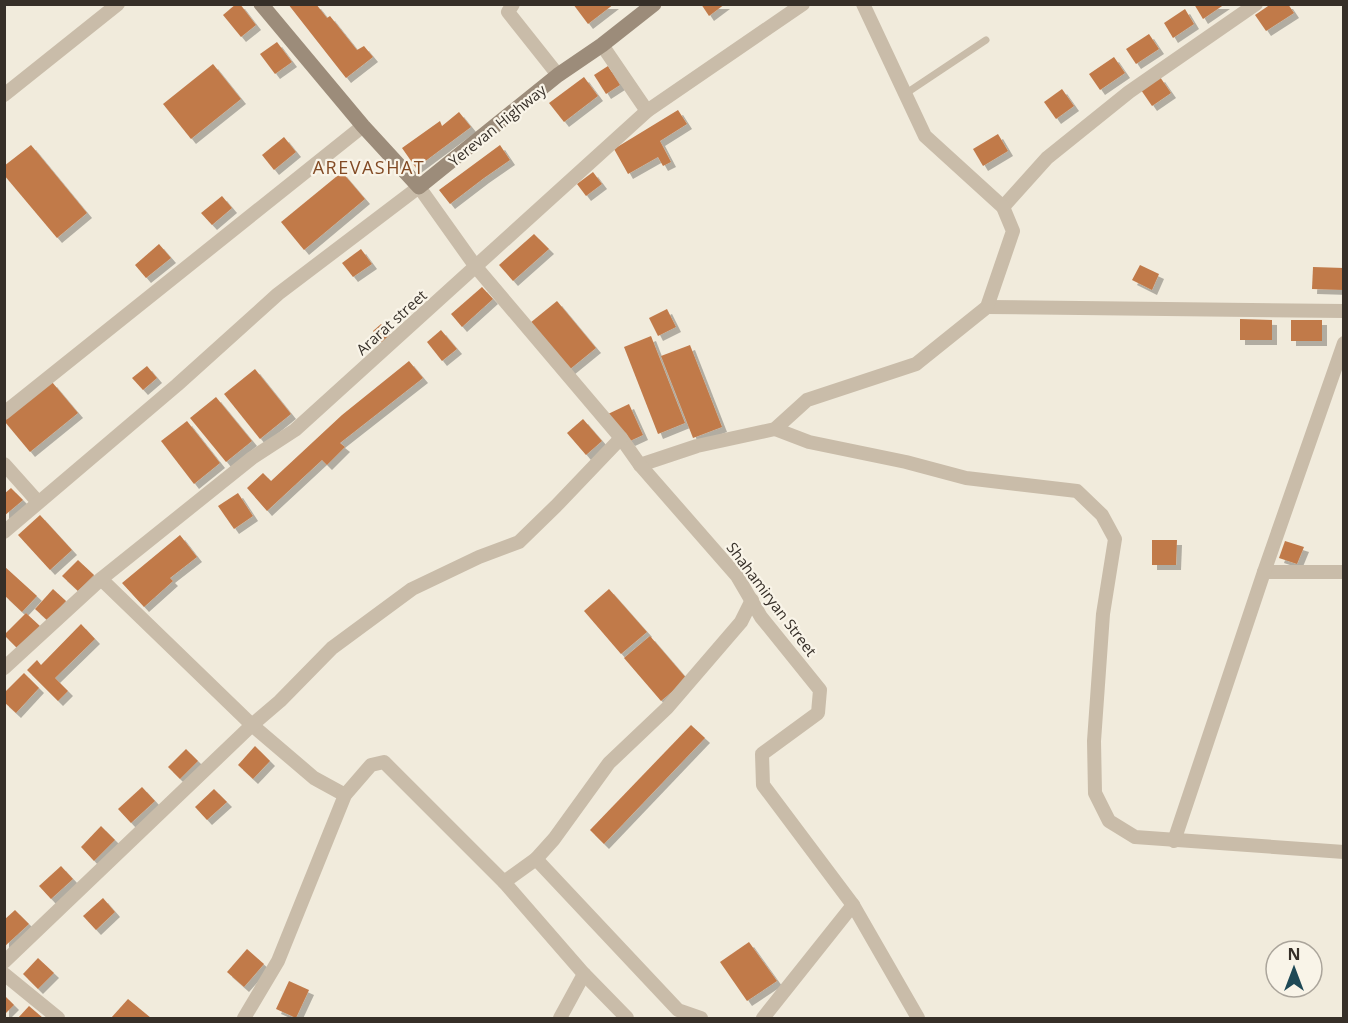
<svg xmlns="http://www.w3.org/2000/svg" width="1348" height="1023" viewBox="0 0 1348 1023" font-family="'Open Sans',sans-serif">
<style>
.building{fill:#c17a4a;filter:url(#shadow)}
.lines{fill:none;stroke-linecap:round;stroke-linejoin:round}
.lane{stroke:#c9bca9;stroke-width:7}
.street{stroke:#c9bca9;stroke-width:14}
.secondary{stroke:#9c8c7a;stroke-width:15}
.labels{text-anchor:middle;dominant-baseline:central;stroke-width:4.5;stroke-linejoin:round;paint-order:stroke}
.street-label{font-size:15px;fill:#362f28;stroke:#f9f4e8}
.quarter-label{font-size:18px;letter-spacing:1.5px;fill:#824a24;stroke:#f9f4e8}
</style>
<defs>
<filter id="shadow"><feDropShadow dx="5" dy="5" stdDeviation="0" flood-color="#0004"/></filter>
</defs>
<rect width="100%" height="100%" fill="#f1ebdc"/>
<!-- building -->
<g class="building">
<polygon points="236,4 240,4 256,25 241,37 223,15"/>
<polygon points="288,4 316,4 327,18 330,16 357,50 364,46 373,57 346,78"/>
<polygon points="573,4 614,4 588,24"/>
<polygon points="701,4 725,4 709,16"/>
<polygon points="1194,4 1225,4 1203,19"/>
<polygon points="1271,4 1288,4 1294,13 1266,31 1255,15"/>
<polygon points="1185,9 1194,24 1173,38 1164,23"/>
<polygon points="1149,34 1159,49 1136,64 1126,49"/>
<polygon points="277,42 292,62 275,74 260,54"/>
<polygon points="1114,57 1125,73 1100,90 1089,74"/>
<polygon points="213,64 241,99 191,139 163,104"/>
<polygon points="608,66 620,85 606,94 594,75"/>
<polygon points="584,77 598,96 564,122 549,103"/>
<polygon points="1160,77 1171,93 1152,106 1141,90"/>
<polygon points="1062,89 1074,106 1056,119 1044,102"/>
<polygon points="678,110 687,124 660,141 671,162 663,166 658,157 628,174 614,149"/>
<polygon points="459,112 471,127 416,168 402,148 440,121 442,126"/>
<polygon points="998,134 1008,151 983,166 973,149"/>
<polygon points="284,137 296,152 274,170 262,155"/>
<polygon points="31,145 87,213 57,238 4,175 4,166"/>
<polygon points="500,145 510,160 484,178 450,204 439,190"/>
<polygon points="342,172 365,199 304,250 281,222"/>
<polygon points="593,172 602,184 586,196 577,184"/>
<polygon points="222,196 232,208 212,225 201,213"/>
<polygon points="534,234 549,249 513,281 499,265"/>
<polygon points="159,244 171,258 146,278 135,265"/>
<polygon points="361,249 372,264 353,277 342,263"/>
<polygon points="1140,265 1159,274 1152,290 1132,280"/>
<polygon points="1313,267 1344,268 1344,290 1312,289"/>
<polygon points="482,287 493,299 462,327 451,314"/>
<polygon points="557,301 596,348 569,370 530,323"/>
<polygon points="667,309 676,327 658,336 649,318"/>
<polygon points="1240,319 1272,320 1272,340 1240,340"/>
<rect x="1291" y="320" width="31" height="21"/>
<polygon points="381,324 392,338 383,344 373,331"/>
<polygon points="441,330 457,349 442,361 427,342"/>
<polygon points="651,336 685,423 658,434 624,347"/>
<polygon points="690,345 722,427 693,438 661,356"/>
<polygon points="409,361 423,378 340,443 345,447 327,465 322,460 267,511 247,488 263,473 271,481 342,415"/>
<polygon points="147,366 157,378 143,390 132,378"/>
<polygon points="255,369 291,414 260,439 224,394"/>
<polygon points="52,382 78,413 30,452 5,422 5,420"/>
<polygon points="216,397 252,441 226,462 190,418"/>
<polygon points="629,404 643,435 630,441 608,414"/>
<polygon points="583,419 602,441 586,455 567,433"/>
<polygon points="187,421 220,463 194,484 161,441"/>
<polygon points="11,488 23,500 4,516 4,494"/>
<polygon points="238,493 253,516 234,529 218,506"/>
<polygon points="40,515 72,550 50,570 18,535"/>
<polygon points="180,535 197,557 170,578 173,581 144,607 122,583"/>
<polygon points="1152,540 1177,540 1176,565 1152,565"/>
<polygon points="1285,541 1304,547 1297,564 1279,558"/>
<polygon points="78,560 94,575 78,591 62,576"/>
<polygon points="4,566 37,596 22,612 4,595"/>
<polygon points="53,589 66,601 48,621 35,609"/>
<polygon points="609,589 647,632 621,654 584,611"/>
<polygon points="26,613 42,628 20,651 4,635"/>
<polygon points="81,624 95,639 55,678 68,691 58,701 27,670 37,660 41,665"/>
<polygon points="650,636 687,679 661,701 624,658"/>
<polygon points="24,673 39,688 16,713 4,702 4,693"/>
<polygon points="691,725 705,738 604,844 590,830"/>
<polygon points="255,746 270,761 253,779 238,765"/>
<polygon points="186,749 198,761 180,779 168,767"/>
<polygon points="142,787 155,801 131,823 118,809"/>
<polygon points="214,789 227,802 207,820 195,807"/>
<polygon points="101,826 115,840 94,861 81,847"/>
<polygon points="61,866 73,879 51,899 39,886"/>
<polygon points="103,898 115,912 96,930 83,916"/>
<polygon points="15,910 29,924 4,947 4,920"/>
<polygon points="749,942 777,981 747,1001 720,962"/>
<polygon points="247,949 264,964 244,987 227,972"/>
<polygon points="38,958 54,973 38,989 23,974"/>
<polygon points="289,981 309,990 296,1018 276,1009"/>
<polygon points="4,995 14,1005 4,1015"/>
<polygon points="128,999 151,1018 111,1018"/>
<polygon points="29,1006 43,1018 18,1018"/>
</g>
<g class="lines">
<!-- lane -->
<polyline class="lane" points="905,94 986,40"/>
<!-- street -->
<g class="street">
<polyline points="513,4 508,12 558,75"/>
<polyline points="602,45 647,111"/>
<polyline points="4,95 118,4"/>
<polyline points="1003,207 1047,158 1129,92 1256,4"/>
<polyline points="987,307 1344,311"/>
<polyline points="4,413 363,126"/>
<polyline points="775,429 809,442 906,462 966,478 1077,491 1102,515 1115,539 1103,614 1094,741 1095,793 1109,821 1135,837 1344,852"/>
<polyline points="4,464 38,502"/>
<polyline points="640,465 697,446 775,429 807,400 916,364 987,307 1013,231 1003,207 925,136 863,4"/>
<polyline points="4,532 177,385 278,294 419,187 476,267 621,438 640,465 737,576 761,617 820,690 818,713 762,754 763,785 853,905 918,1018"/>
<polyline points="1264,572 1344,572"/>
<polyline points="101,579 252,725 314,778 345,795"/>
<polyline points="4,668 101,579 252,458 295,430 647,111 803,4"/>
<polyline points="1174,841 1264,572 1344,343"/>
<polyline points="536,859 554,839 609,763 667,708 741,622 752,600"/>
<polyline points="504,882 584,974 627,1018"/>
<polyline points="4,962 252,725 280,701 332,648 412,589 479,557 519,542 556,506 621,438"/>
<polyline points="4,974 58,1018"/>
<polyline points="244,1018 278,961 345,795 371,765 384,762 504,882 536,859 678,1010 701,1018"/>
<polyline points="560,1018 584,974"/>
<polyline points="763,1018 853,905"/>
</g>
<!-- secondary -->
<polyline class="secondary" points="261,4 363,126 419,187 558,75 602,45 654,4"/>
</g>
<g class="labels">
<!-- street labels -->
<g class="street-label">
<text transform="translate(497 125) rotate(-39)">Yerevan Highway</text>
<text transform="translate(391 322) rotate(-42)">Ararat street</text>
<text transform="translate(772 599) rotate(53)">Shahamiryan Street</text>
</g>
<!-- quarter labels -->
<g class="quarter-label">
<text x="369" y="167">AREVASHAT</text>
</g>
</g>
<!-- border -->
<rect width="1348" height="1023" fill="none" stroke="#362f28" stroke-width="12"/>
<!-- north arrow -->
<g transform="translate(1294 969)"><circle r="28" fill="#f9f4e8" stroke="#aba59b" stroke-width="1.5"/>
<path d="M0-4.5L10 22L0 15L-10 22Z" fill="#1f4956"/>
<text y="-9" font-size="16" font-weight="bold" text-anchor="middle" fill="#362f28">N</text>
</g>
</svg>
